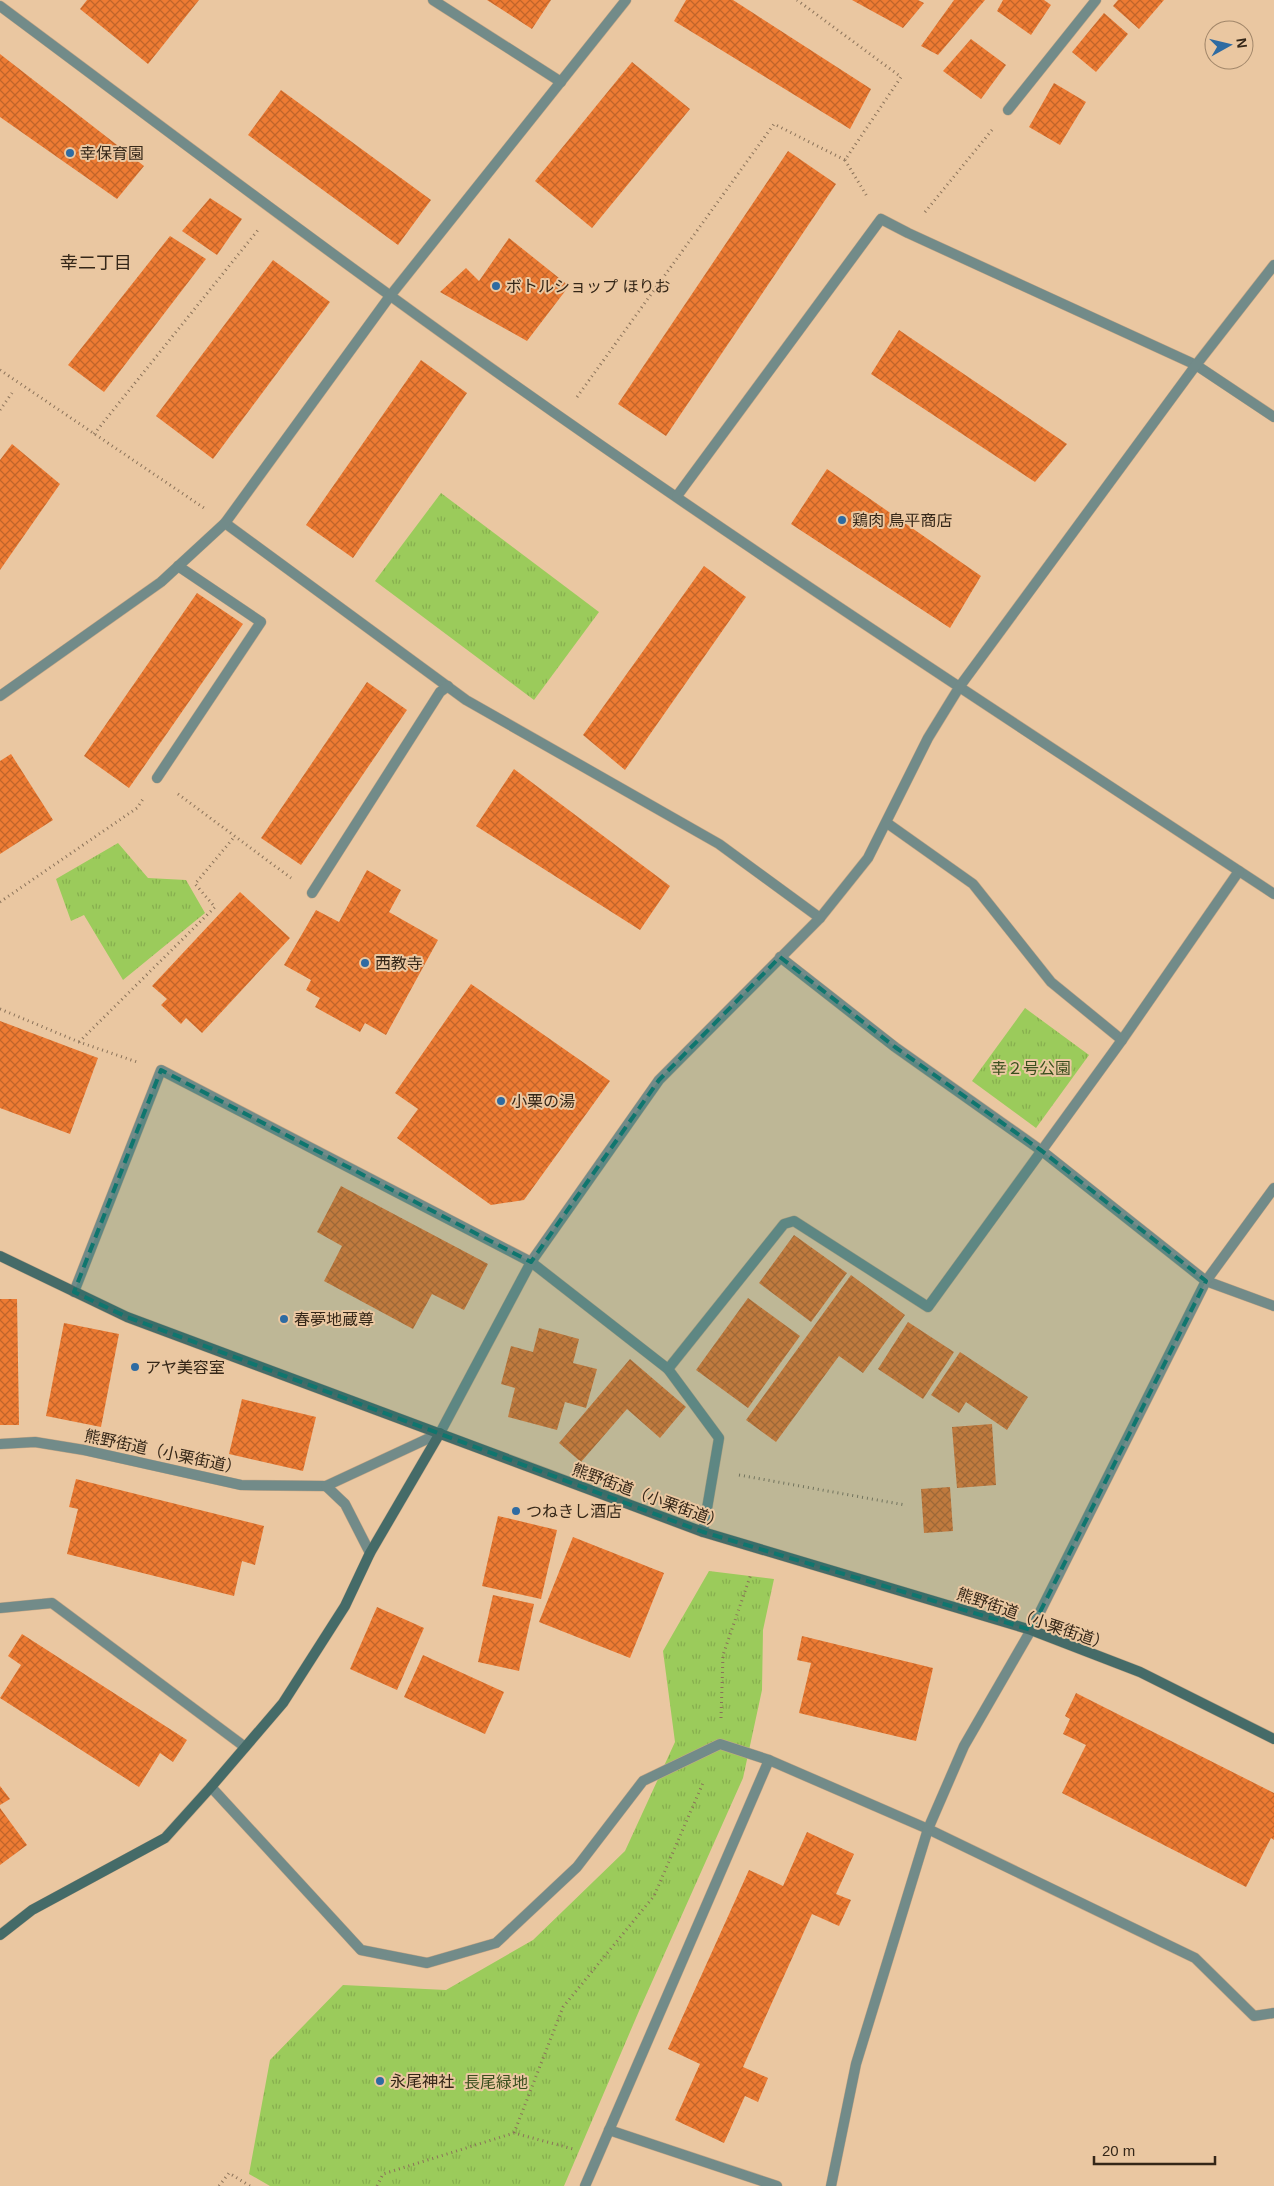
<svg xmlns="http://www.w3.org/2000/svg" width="1274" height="2186" viewBox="0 0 1274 2186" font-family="Helvetica,'Noto Sans JP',sans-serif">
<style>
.park{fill:url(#park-tufts)}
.building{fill:url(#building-cross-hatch)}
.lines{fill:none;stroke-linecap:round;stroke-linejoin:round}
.lane-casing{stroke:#c6a786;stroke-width:11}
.street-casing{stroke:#c6a786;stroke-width:11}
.secondary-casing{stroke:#c6a786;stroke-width:11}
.path{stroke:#8a7259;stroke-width:3;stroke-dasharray:1 4;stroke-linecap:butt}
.lane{stroke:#728b89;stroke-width:10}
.street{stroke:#728b89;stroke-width:10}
.secondary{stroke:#456b68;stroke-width:10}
.marked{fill:#0f766e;fill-opacity:0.2;stroke:#0f766e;stroke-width:4;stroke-dasharray:10 6;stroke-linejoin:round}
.poi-dot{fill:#2e6ba2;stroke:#eac7a1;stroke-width:2}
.labels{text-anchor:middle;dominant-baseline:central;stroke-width:4;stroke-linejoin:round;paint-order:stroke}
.poi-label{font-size:16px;fill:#352718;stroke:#eac7a1;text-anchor:start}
.park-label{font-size:16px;fill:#3a4f1e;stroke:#eac7a1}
.street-label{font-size:16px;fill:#352718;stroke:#eac7a1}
.neighbourhood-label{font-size:18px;fill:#352718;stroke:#eac7a1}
</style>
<defs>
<pattern id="park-tufts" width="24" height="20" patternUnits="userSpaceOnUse" patternTransform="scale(1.25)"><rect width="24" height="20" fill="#9bcb5b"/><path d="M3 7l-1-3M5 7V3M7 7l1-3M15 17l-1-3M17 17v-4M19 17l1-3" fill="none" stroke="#86ae4e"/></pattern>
<pattern id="building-cross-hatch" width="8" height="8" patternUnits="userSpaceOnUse" patternTransform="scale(1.25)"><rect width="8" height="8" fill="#ed7b33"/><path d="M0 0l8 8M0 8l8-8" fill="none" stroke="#c1652a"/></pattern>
</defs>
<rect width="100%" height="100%" fill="#eac7a1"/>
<!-- park -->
<g class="park">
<polygon points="441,493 599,612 534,700 375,581"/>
<polygon points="118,843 148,878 186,880 205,913 123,980 84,915 71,921 56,879"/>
<polygon points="1025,1008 1089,1055 1036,1128 972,1081"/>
<polygon points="709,1571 774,1579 763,1630 762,1690 743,1778 639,2011 564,2186 270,2186 249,2174 270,2060 343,1985 446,1990 533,1940 625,1851 675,1742 663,1651"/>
</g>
<!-- building -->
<g class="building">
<polygon points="87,0 199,0 148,64 80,9"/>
<polygon points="487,0 551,0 532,29"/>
<polygon points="686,0 733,0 871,89 850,129 674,21"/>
<polygon points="852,0 918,0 924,3 903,28"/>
<polygon points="954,0 985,0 938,55 921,46"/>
<polygon points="1003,0 1044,0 1051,5 1031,35 997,11"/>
<polygon points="1118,0 1164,0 1139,29 1113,6"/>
<polygon points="1104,13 1128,34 1096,72 1072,52"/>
<polygon points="971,39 1006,65 981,99 943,71"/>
<polygon points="0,54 144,166 117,199 0,117"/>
<polygon points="632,62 690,109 592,228 535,181"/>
<polygon points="1054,83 1086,102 1060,145 1029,127"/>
<polygon points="281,90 431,200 398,245 248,135"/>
<polygon points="788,151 836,184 666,436 618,404"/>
<polygon points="210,198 242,219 217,255 182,231"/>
<polygon points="170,236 206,259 104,392 68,365"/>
<polygon points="509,238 569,286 527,341 440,292 466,268 479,281"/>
<polygon points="273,260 330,302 213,459 156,416"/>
<polygon points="899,330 1067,444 1035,482 871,374"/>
<polygon points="421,360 467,393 353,558 306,525"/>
<polygon points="12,444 60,484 0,570 0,460"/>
<polygon points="827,469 981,576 950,628 791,524"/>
<polygon points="704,566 746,597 625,770 583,735"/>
<polygon points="197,593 243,624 129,788 84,756"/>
<polygon points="367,682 407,710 301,865 261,838"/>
<polygon points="11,754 53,820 0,854 0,761"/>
<polygon points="514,769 670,886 640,930 476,826"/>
<polygon points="367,870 401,890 389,912 438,940 386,1035 365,1023 360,1032 315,1007 320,998 306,990 311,980 284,965 316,910 339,922"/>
<polygon points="240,892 290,938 202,1033 186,1018 181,1024 161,1005 167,999 152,986"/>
<polygon points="471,984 610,1081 524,1200 491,1205 397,1138 418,1109 395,1093"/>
<polygon points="0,1021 98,1058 70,1134 0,1108"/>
<polygon points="341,1186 488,1264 464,1310 432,1294 413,1329 324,1281 342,1246 317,1232"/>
<polygon points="794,1235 847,1273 811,1322 759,1283"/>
<polygon points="851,1275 905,1315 863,1373 839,1356 776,1442 746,1420"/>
<polygon points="748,1298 800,1336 748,1408 696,1370"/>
<polygon points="0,1299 17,1299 19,1425 0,1425"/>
<polygon points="908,1322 954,1352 923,1399 878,1369"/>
<polygon points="64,1323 119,1334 101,1427 46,1416"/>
<polygon points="539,1328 579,1339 573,1363 597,1369 586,1408 565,1402 557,1430 508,1417 515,1388 501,1384 511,1346 533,1352"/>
<polygon points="960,1352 1028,1397 1007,1430 966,1402 959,1413 931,1395"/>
<polygon points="630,1359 686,1407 660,1438 627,1409 581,1462 559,1443"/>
<polygon points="242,1399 316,1417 303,1471 229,1454"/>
<polygon points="992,1424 996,1485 957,1488 952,1427"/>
<polygon points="76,1479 264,1526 255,1565 242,1561 234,1596 67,1554 78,1509 69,1507"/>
<polygon points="950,1487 953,1531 924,1533 921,1489"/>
<polygon points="498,1516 557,1530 541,1599 482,1586"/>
<polygon points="573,1537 664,1573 630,1658 539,1622"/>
<polygon points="493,1595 534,1604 519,1671 478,1662"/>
<polygon points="377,1607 424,1628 397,1690 350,1669"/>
<polygon points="22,1634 187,1740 173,1762 160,1753 139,1787 0,1698 21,1665 8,1656"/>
<polygon points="802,1636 933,1668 916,1741 799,1713 811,1663 797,1660"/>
<polygon points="423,1655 504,1692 485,1734 404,1697"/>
<polygon points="1076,1693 1274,1793 1274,1840 1271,1838 1246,1887 1062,1793 1086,1745 1063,1734 1070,1719 1065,1716"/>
<polygon points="0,1786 10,1799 0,1805"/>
<polygon points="0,1808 27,1845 0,1865"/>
<polygon points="807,1832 854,1854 836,1894 851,1900 839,1926 812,1914 743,2067 768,2078 758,2102 745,2096 724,2143 675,2120 700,2064 668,2049 749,1870 783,1886"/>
</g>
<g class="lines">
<defs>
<g id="lane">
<polyline points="433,0 561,82"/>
<polyline points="225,523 466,700 719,844 820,918"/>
<polyline points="157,778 261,622 178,566"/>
<polyline points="312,893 440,692 448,686"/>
<polyline points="531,1262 668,1369 719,1438 703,1532"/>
<polyline points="0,1608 52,1603 245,1747"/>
<polyline points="211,1787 361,1950 427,1963 496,1943 577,1867 643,1781 720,1744 769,1760"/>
<polyline points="609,2130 777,2186"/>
<polyline points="585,2186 769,1760 928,1829 1195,1958 1254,2016 1274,2013"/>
</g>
<g id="street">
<path d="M0 6C129 102 258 200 388 294 676 504 976 698 1274 894"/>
<polyline points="1008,110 1096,0"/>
<polyline points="677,496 881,219 908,233 1196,365 1274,417"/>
<polyline points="0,696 161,582 225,523 390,296 626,0"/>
<polyline points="887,823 973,884 1051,982 1122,1040"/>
<polyline points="780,957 895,1047 1042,1151 1206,1281 1274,1306"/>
<polyline points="74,1292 161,1070 531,1262"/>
<polyline points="668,1369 784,1224 794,1221 928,1307 1122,1040 1239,871"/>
<polyline points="0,1444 35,1442 84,1450 241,1485 326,1486 440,1433 531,1262 659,1080 820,918 868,858 928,738 960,686 1196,365 1274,265"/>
<polyline points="326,1486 345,1504 370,1553"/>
<polyline points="831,2186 856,2064 928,1829 964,1746 1031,1630 1206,1281 1274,1188"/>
</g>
<g id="secondary">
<polyline points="0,1256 127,1317 703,1532 1031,1630 1140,1672 1274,1739"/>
<polyline points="0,1935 32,1910 165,1838 211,1787 283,1703 345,1606 370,1553 440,1433"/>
</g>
</defs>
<!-- lane casing -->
<use href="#lane" class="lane-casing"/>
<!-- street casing -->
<use href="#street" class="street-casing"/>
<!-- secondary casing -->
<use href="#secondary" class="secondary-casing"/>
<!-- path -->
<g class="path">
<polyline points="845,160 868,198"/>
<polyline points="925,212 992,130"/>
<polyline points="0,370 204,508"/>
<polyline points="577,397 774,124 845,160 901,77 797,0"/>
<polyline points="0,410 12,393"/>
<polyline points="94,434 258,230"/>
<polyline points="178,794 291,878"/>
<polyline points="0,902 137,808 143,799"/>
<polyline points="0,1009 79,1042 137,1062"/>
<polyline points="79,1042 215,907 195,884 235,836"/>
<polyline points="739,1475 905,1505"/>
<polyline points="721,1718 723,1655 751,1574"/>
<polyline points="514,2133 563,2007 654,1896 703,1783"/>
<polyline points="219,2186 229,2173 250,2186"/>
<polyline points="377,2186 383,2174 514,2133 573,2149"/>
</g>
<!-- lane -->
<use href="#lane" class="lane"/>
<!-- street -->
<use href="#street" class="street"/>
<!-- secondary -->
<use href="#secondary" class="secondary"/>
</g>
<!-- marked area -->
<path class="marked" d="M780 957 895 1047 1042 1151 1206 1281 1031 1630 703 1532 127 1317 74 1292 161 1070 531 1262 659 1080Z"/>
<!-- markers -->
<g class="poi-dot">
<circle cx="70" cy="153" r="5"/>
<circle cx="496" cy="286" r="5"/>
<circle cx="842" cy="520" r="5"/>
<circle cx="365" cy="963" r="5"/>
<circle cx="501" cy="1101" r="5"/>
<circle cx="284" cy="1319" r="5"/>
<circle cx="135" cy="1367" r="5"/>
<circle cx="516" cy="1511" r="5"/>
<circle cx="380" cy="2081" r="5"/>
</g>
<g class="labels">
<!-- poi labels -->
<g class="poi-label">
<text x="80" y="153">幸保育園</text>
<text x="506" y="286">ボトルショップ ほりお</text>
<text x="852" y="520">鶏肉 鳥平商店</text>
<text x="375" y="963">西教寺</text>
<text x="511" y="1101">小栗の湯</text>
<text x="294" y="1319">春夢地蔵尊</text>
<text x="145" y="1367">アヤ美容室</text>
<text x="526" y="1511">つねきし酒店</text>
<text x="390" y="2081">永尾神社</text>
</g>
<!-- park labels -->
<g class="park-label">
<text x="1031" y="1068">幸２号公園</text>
<text x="496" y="2082">長尾緑地</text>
</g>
<!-- street labels -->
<g class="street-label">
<text transform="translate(163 1452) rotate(12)">熊野街道（小栗街道）</text>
<text transform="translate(648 1496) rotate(20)">熊野街道（小栗街道）</text>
<text transform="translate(1033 1619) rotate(19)">熊野街道（小栗街道）</text>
</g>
<!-- neighbourhood labels -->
<g class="neighbourhood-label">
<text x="96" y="263">幸二丁目</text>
</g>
</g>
<!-- north arrow -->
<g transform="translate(1229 45) rotate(82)"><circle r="24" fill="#eac7a1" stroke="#a2876a"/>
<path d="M0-4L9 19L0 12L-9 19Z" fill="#2e6ba2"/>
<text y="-8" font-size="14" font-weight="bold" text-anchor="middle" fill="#352718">N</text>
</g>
<!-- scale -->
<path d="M1094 2156v8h121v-8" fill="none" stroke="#352718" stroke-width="2.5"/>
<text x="1102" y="2156" font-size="15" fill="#352718" stroke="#eac7a1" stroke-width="4" paint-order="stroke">20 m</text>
</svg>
